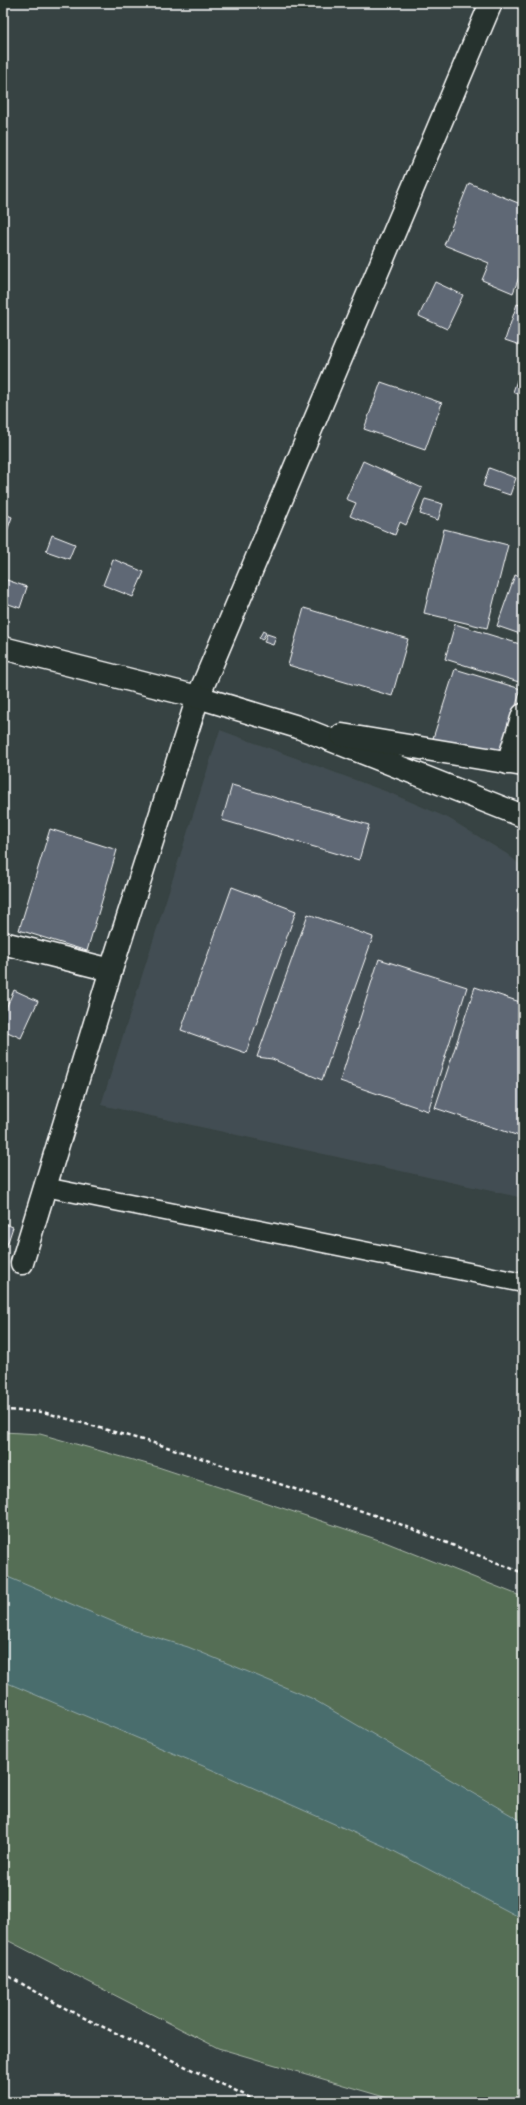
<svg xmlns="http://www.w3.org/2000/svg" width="526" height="2105" viewBox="0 0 526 2105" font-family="Sriracha,sans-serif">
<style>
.built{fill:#434e52}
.green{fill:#556e54;stroke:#aab6aa}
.water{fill:#486d6d;stroke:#91a7a7}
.building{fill:#5e6875;stroke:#fff}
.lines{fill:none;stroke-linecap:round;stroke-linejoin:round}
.lane-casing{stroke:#fff;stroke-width:21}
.street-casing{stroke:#fff;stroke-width:25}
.secondary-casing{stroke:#fff;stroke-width:25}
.path{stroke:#fff;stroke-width:2.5;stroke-dasharray:4 3;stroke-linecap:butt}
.lane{stroke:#26332d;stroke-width:18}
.street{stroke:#26332d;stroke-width:22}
.secondary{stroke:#26332d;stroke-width:22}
</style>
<rect width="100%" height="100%" fill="#374343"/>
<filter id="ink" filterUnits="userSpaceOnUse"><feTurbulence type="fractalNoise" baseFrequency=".025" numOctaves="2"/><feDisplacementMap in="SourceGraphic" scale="8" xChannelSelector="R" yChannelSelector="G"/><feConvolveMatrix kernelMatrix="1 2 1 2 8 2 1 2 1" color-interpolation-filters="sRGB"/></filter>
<g filter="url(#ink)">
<!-- built -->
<polygon class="built" points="220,730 390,793 448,818 507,854 523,867 523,1198 101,1105"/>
<!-- green -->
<polygon class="green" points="3,1432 40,1434 158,1467 385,1542 523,1597 523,2102 401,2102 218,2048 3,1938"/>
<!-- water -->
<polygon class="water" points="3,1575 135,1631 188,1647 311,1698 523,1822 523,1919 384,1846 222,1774 3,1681"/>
<!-- building -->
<g class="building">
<polygon points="469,183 523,205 523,267 513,293 482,280 489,263 444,245"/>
<polygon points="435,282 463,295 447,329 419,316"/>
<polygon points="517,304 523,306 523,346 505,340"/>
<polygon points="523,363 523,396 513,392"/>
<polygon points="381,382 442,403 425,450 364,429"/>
<polygon points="363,461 422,488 406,525 400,522 395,535 350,516 356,503 346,499"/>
<polygon points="489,468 516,478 510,495 483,486"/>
<polygon points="425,499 443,504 438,520 420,514"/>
<polygon points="3,513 12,517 6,534 3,533"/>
<polygon points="444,529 508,545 487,628 424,613"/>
<polygon points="52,535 75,544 69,559 46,551"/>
<polygon points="113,559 144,572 133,597 103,585"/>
<polygon points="515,575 523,578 523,635 497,626"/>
<polygon points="4,579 27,587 20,608 3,602"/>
<polygon points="304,608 408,639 392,696 288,665"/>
<polygon points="455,624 523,645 522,683 445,659"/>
<polygon points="263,631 266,633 262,640 259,638"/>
<polygon points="267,634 276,637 273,645 264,642"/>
<polygon points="455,669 521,689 500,758 433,738"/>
<polygon points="232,785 369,825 359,860 222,820"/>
<polygon points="50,829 117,850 87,951 19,930"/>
<polygon points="232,887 296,911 246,1053 181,1030"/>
<polygon points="523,899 523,914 517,912"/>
<polygon points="308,914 373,937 322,1080 272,1059 257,1057"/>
<polygon points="379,959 467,987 428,1111 340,1081"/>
<polygon points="475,987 523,1003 523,1123 519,1136 435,1108"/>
<polygon points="14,990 38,1001 21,1038 3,1030 3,1015"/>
<polygon points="3,1223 13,1227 6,1248 3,1247"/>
</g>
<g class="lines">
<defs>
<polyline id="lane" points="45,1187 523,1283"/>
<g id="street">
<polyline points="508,763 523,715"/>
<polyline points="3,943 111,970"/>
<polyline points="22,1263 111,970 198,697 491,3"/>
</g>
<g id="secondary">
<polyline points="3,648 198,697 298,727 523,816"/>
<polyline points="342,735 523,765"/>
</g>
</defs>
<!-- lane casing -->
<use href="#lane" class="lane-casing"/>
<!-- street casing -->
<use href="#street" class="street-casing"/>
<!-- secondary casing -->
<use href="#secondary" class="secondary-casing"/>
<!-- path -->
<g class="path">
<polyline points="3,1410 43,1412 164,1446 392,1521 523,1573"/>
<polyline points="3,1973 70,2011 259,2102"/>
</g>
<!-- lane -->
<use href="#lane" class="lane"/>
<!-- street -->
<use href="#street" class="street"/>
<!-- secondary -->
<use href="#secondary" class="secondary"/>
</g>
</g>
<!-- margin -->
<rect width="526" height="2105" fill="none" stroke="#26332d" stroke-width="16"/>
<rect x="8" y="8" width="510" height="2089" fill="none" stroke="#fff" stroke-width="1.5" filter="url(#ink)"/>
</svg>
